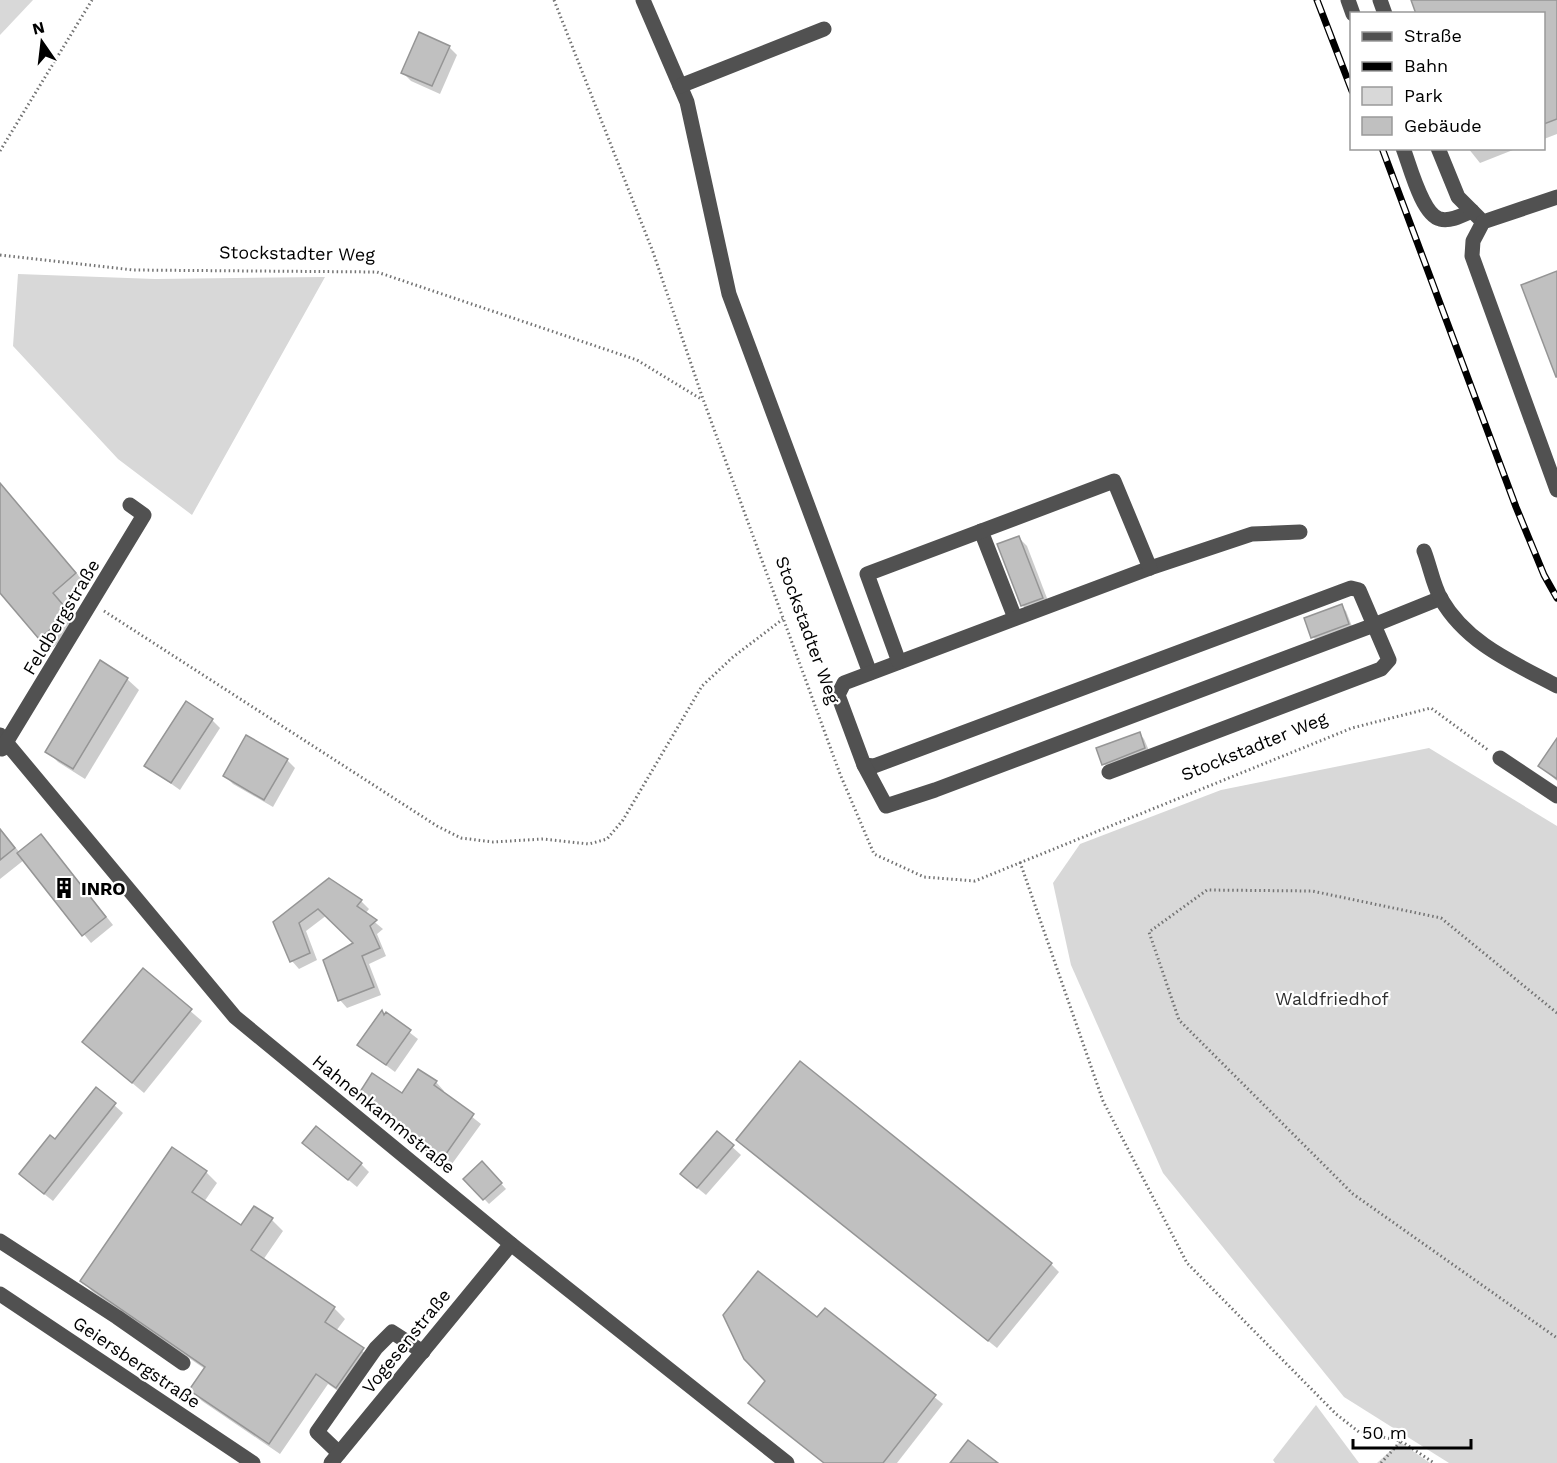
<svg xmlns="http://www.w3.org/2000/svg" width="1557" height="1463" viewBox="0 0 1557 1463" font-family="'Work Sans',sans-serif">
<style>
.green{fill:#d8d8d8}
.shadow{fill:#0003}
.building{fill:#c0c0c0;stroke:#959595;stroke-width:1.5}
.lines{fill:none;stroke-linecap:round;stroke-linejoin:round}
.path{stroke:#737373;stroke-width:3;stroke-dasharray:1.5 3;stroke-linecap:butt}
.minor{stroke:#515151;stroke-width:15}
.rail-casing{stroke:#000;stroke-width:7}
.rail{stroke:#fff;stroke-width:4.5;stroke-dasharray:14;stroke-linecap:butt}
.labels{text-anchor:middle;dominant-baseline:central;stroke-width:4.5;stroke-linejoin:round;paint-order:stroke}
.street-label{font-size:18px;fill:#000;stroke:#fff}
.poi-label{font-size:18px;font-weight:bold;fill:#000;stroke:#fff;text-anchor:start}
.park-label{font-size:18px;fill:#2f2f2f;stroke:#fff}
</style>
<rect width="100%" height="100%" fill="#fff"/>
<!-- green -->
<g class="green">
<polygon points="0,0 33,0 0,35"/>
<polygon points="18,274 155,279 325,277 192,515 118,459 13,346"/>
<polygon points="1429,748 1557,826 1557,1463 1449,1463 1344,1397 1163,1173 1071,965 1053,883 1080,844 1221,790"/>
<polygon points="1316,1405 1359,1463 1275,1463 1273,1460"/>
<polygon points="1400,1442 1430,1463 1377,1463"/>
</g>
<!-- shadow -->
<g class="shadow">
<polygon points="1412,0 1557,0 1557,134 1544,139 1544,14"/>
<polygon points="449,47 457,55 440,94 411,81 403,73"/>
<polygon points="1468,148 1518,148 1480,163"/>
<polygon points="0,483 86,584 63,604 80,625 51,649 0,591"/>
<polygon points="1019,538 1027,546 1050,606 1030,613 1022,605"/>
<polygon points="1341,606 1346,611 1353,629 1318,642 1313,637"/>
<polygon points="127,679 139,690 85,779 58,762 47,751"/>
<polygon points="212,720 220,728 180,790 146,766"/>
<polygon points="1139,733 1144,739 1150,753 1109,769 1104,764"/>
<polygon points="1557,741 1557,781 1540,766"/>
<polygon points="287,760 295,768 273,807 233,784 225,776"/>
<polygon points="0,828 20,853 49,844 113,925 91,943 24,860 0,879"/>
<polygon points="329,880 361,901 369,909 365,914 383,929 377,934 386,956 369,964 381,995 347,1008 340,1000 355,943 327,915 306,931 317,960 299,969 292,961 275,922"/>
<polygon points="143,971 202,1021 144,1093 84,1042"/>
<polygon points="383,1012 418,1039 395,1072 359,1045"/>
<polygon points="418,1071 436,1082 444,1091 442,1093 481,1124 449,1168 429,1152 422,1143 358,1098 402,1095"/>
<polygon points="96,1089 123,1113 53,1201 29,1182 55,1141"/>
<polygon points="717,1133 741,1155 706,1195 690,1182"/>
<polygon points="304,1143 361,1164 369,1172 357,1187"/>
<polygon points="746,1148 1051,1264 1059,1272 997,1348"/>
<polygon points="482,1163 506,1189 489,1204 465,1179"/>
<polygon points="206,1172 217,1183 204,1202 242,1227 272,1220 283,1231 263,1260 334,1308 345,1319 336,1331 374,1360 348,1398 328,1384 280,1454 202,1401 191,1390 205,1369 93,1292 82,1281"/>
<polygon points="825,1310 943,1404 897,1463 824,1463 750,1403"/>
</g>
<!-- building -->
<g class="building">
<polygon points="1411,0 1557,0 1557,119 1544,124 1544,14 1416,14"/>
<polygon points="419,32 450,46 432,86 401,73"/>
<polygon points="1557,271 1557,377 1556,377 1521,285"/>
<polygon points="0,483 76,573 53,593 70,613 39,639 0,593"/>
<polygon points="1019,536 1043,598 1021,606 997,544"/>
<polygon points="1342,604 1349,624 1311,638 1304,618"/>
<polygon points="100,660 128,678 73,769 45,752"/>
<polygon points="186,701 213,719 171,783 144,766"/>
<polygon points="1140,732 1145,748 1102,765 1096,748"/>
<polygon points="246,735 288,759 264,800 223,776"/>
<polygon points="1557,738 1557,779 1538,766"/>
<polygon points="0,829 15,848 0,860"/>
<polygon points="41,834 106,917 82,936 17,853"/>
<polygon points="329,878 362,900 357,906 377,920 370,926 380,948 362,956 374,987 338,1001 323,960 353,943 318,909 299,923 310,953 290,962 273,922"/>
<polygon points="143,968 192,1009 132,1083 82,1042"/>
<polygon points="382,1010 384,1015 386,1012 411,1030 386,1065 357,1045"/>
<polygon points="800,1061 1052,1263 988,1341 736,1140"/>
<polygon points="418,1069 437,1081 434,1085 474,1114 441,1161 419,1145 421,1141 356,1098 372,1073 402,1093"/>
<polygon points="96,1087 116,1103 44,1194 19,1174 50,1135 55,1139"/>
<polygon points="316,1126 362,1163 348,1180 302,1143"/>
<polygon points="717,1131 734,1145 697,1188 680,1174"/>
<polygon points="172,1147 207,1171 192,1192 241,1225 254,1206 273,1218 251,1250 335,1307 325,1322 364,1348 336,1388 316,1374 269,1444 189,1390 205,1367 80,1281"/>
<polygon points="482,1161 502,1183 483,1200 463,1179"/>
<polygon points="758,1271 817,1317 825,1308 936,1395 883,1463 824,1463 748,1403 765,1381 744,1359 723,1315"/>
<polygon points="968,1440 998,1463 950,1463"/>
</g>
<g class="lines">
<!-- path -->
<g class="path">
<polyline points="554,0 653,252 703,399 840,774 874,854 924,877 975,881 1352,728 1431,708 1488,750"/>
<polyline points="0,151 92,0"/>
<polyline points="0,255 133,270 377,272 637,360 701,399"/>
<polyline points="104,611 437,826 461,838 493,842 543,839 589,844 607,839 623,820 702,686 733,657 783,619"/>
<polyline points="1020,862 1103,1101 1187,1263 1336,1414 1359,1432 1401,1441 1434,1463"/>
<polyline points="1557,1013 1441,918 1312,891 1207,890 1149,932 1179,1020 1353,1194 1557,1338"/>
<polyline points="1381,1463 1401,1441"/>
</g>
<!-- minor -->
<g class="minor">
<polyline points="643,0 687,102 729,294 870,673"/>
<polyline points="1348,0 1353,14"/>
<polyline points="1380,0 1385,14"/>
<polyline points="680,86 824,29"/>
<path d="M1403 148C1410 166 1422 215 1440 219 1450 222 1463 215 1472 211"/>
<polyline points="1438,148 1458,197 1479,218"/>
<polyline points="1557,197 1483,222 1473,241 1472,256 1557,490"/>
<polyline points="981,531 1015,618"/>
<polyline points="1300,532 1252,534 1150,568 844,683 838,695 864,765 874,766 1351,588 1359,590 1374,625 1441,598"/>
<path d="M1424 551C1430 566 1433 585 1441 599 1467 644 1514 663 1557 686"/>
<polyline points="899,662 867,574 1114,481 1150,568"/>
<polyline points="0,735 235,1017 511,1244 787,1463"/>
<polyline points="2,749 144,515 130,505"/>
<polyline points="1500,758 1557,796"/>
<polyline points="864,765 886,806 935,790 1374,625 1389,660 1381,669 1109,772"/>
<polyline points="0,1241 117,1317 183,1363"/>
<polyline points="0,1294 253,1463"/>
<polyline points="339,1453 317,1432 376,1348 392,1332 423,1352"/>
<polyline points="331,1463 511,1244"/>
</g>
<defs>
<g id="rail">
<polyline points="1317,0 1352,91"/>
<polyline points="1382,148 1516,507 1544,575 1557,598"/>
</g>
</defs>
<!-- rail casing -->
<use href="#rail" class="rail-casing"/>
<!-- rail -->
<use href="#rail" class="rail"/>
</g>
<!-- icons -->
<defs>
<symbol id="building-bare" viewBox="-9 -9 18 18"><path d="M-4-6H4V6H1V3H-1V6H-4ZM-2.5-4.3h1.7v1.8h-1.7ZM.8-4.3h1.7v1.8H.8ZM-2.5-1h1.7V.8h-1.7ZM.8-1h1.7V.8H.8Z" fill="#000" stroke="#fff" stroke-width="2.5" paint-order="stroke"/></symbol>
</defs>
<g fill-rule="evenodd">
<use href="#building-bare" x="49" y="873" width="30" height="30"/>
</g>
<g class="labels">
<!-- street labels -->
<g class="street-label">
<text transform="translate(297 253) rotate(1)">Stockstadter Weg</text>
<text transform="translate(61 617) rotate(-59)">Feldbergstraße</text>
<text transform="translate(808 630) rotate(70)">Stockstadter Weg</text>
<text transform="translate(1254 746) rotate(-22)">Stockstadter Weg</text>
<text transform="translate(384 1114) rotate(39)">Hahnenkammstraße</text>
<text transform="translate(406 1341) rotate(-51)">Vogesenstraße</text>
<text transform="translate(137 1362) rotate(34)">Geiersbergstraße</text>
</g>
<!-- poi labels -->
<g class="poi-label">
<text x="81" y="888">INRO</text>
</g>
<!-- park labels -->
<g class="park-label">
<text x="1332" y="998">Waldfriedhof</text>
</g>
</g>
<!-- legend -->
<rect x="1350" y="12" width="195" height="138" fill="#ffffff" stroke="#999999" stroke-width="1.5"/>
<rect x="1362" y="32" width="30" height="9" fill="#515151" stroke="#999999" stroke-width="1.5"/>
<text x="1404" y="42" font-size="18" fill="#000000">Straße</text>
<rect x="1362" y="62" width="30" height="9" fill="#000000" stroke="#999999" stroke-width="1.5"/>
<text x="1404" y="72" font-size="18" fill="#000000">Bahn</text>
<rect x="1362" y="87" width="30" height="18" fill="#d8d8d8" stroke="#999999" stroke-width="1.5"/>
<text x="1404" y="102" font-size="18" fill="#000000">Park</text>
<rect x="1362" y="117" width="30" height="18" fill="#c0c0c0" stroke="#999999" stroke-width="1.5"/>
<text x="1404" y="132" font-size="18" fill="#000000">Gebäude</text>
<!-- north arrow -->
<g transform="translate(42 42) rotate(346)" stroke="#ffffff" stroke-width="4.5" paint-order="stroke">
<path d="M0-4.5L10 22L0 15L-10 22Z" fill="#000000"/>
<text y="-9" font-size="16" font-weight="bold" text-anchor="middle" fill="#000000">N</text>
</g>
<!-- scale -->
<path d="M1353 1439v9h118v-9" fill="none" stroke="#000000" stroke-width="3"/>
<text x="1362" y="1439" font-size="18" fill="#000000" stroke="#ffffff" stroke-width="4.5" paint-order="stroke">50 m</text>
</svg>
